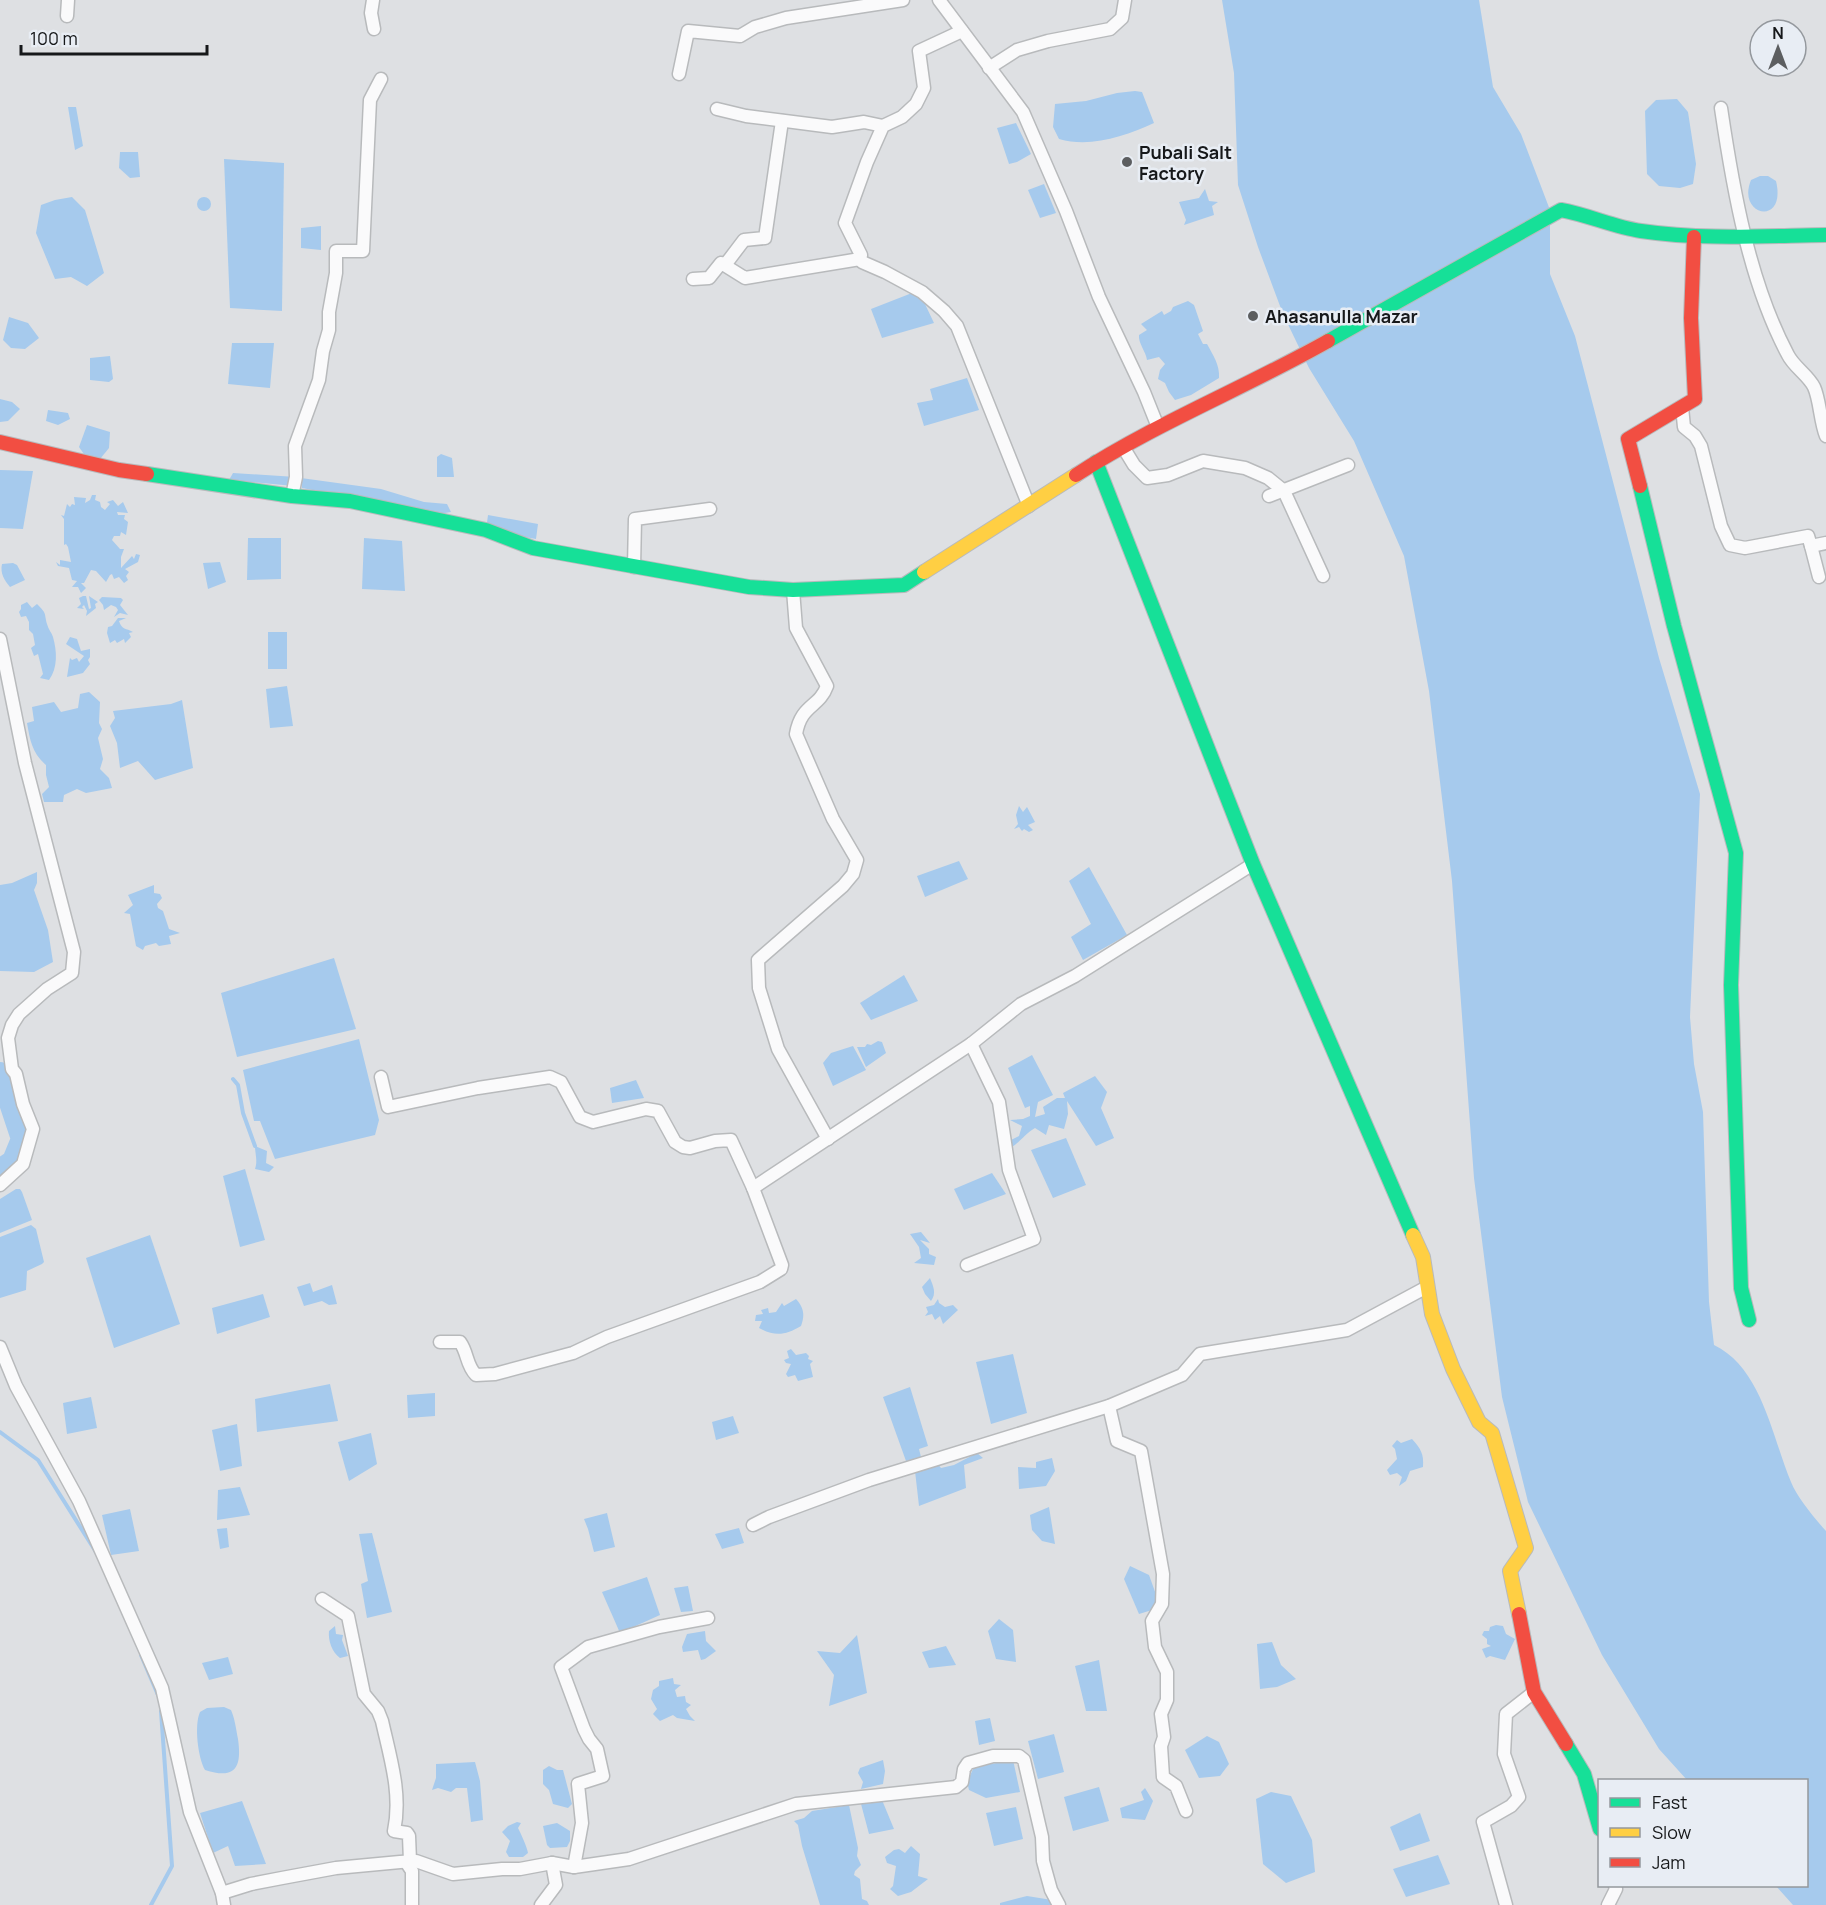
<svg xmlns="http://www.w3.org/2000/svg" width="1826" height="1905" viewBox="0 0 1826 1905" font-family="Manrope,sans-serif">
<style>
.water{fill:#a6caed}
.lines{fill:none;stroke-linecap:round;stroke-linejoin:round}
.stream{stroke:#a6caed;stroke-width:4}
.river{stroke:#a6caed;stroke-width:22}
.street-casing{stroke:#b8babc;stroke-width:15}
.fast-casing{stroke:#b8babc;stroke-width:16}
.slow-casing{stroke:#b8babc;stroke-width:16}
.jam-casing{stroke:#b8babc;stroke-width:16}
.street{stroke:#fafafb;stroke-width:12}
.fast{stroke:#16e098;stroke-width:14}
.slow{stroke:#ffcf43;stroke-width:14}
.jam{stroke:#f24e42;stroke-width:14}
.poi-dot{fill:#5c5e60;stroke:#e8edf4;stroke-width:2}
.labels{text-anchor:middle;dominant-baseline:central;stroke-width:5;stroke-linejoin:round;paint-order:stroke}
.poi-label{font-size:18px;font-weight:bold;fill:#16181a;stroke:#e8edf4;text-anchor:start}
</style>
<rect width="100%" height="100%" fill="#dee0e3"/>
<!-- water -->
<g class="water">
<path d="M1222 0H1479L1493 87 1521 134 1550 210V274L1575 336 1659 658 1700 794 1690 1017 1694 1064 1703 1112 1709 1302 1714 1345C1762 1368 1772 1437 1791 1482 1797 1497 1815 1519 1826 1531V1905H1793L1776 1886H1806V1780H1687L1659 1749 1602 1655 1528 1502 1502 1397 1474 1178 1452 881 1429 691 1404 556 1354 441 1309 368 1283 314 1258 247 1238 185 1234 73Z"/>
<path d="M1135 91 1142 92 1154 123C1125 136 1091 148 1059 139L1053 127 1055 104 1086 101 1117 93Z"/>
<polygon points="1677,99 1688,112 1696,164 1693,184 1680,188 1659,186 1647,174 1645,111 1656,100"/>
<polygon points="68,107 76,107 83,146 75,150"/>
<polygon points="1016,123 1031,154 1017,162 1009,164 997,128"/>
<polygon points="120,152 138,152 140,177 130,178 119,168"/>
<polygon points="224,159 284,163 282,311 230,308"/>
<path d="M1760 176H1768L1776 181C1787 227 1736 216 1751 180Z"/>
<polygon points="1044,184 1056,213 1040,218 1028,190"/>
<polygon points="1205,189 1209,201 1218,202 1212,206 1214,215 1184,225 1186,220 1179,202 1199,198"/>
<polygon points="72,197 85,210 104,273 87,286 71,277 55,279 36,233 41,205 55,200"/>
<circle cx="204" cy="204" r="7"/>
<polygon points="321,226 321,250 301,248 301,228"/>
<polygon points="912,293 925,304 934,323 882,338 871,309"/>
<path d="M1188 301 1194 305 1203 331 1198 334 1203 344H1207C1213 355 1220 365 1219 378L1191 395 1175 400 1169 392 1165 383 1158 379 1160 370 1165 364 1159 357 1147 360C1146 352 1138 343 1139 335L1147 330 1141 324 1162 311 1164 315 1171 311 1173 307Z"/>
<polygon points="9,317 28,323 39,338 25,349 11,348 3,340"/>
<polygon points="232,343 274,343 270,388 228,384"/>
<polygon points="110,356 113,379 109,382 90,380 90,358"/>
<polygon points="967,378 979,410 924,426 917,403 933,400 930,389"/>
<polygon points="0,399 12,402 20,409 8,421 0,422"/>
<polygon points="48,410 68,413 70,419 58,425 46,421"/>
<polygon points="87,425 110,432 109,448 100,459 86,457 79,447"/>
<polygon points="441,454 452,458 454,477 437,477 437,457"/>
<polygon points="0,470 33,471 23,529 0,528"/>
<polygon points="233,473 296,477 294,486 229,480"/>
<polygon points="301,478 381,489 424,502 447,504 451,512 439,514 302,488"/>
<polygon points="92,495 96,495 95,500 100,502 101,507 105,510 110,504 107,502 113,500 118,506 123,502 128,513 117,512 118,515 125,515 124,519 128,522 126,535 121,532 120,536 114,536 112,540 120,549 124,549 121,557 121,568 132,556 134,559 136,554 140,555 138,562 125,569 129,572 126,576 128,580 124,583 119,577 114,579 112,574 110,575 106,582 96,571 91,570 84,583 81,583 86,588 81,593 78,587 72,587 77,581 72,580 69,568 58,566 56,562 60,565 60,560 71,562 68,547 66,544 64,545 64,519 61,515 64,516 67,504 70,507 72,504 75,505 74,497 86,498 85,503 90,500"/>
<polygon points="488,515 538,524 536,539 486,530"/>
<polygon points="248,538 281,538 281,579 247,580"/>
<polygon points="364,538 402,541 405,591 362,589"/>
<polygon points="220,562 226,582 208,589 203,563"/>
<path d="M13 563 17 565 25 580 10 587C4 580 0 573 2 564Z"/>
<polygon points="83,596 86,596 89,609 91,608 89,596 98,602 95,604 96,608 86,616 87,611 84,605 82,607 84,609 77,608 81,604 79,598"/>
<polygon points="102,597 121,598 123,600 120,605 128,615 120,613 114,617 118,610 116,607 111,605 104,610 103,605 99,600"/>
<path d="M27 602 32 608 37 604C47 614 44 612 47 624 48 629 52 633 53 637 57 651 58 668 49 680L40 678 43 674 38 654 34 656 31 648 35 645 33 634 29 630V622L26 616 21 617 19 612 21 609V605Z"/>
<path d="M118 618H126L119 621C122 630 126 628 133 632L129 633 131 637 125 643 124 639 117 643 115 640 110 643 107 633 108 627 112 626Z"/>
<rect x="268" y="632" width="19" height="37"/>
<polygon points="70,637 77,639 81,651 90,649 90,657 88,660 90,664 83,673 67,677 70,658 72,660 77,658 79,662 84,656 66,644"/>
<polygon points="287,686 293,726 270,728 266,689"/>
<path d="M89 692 100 702 99 723 102 729 98 738 103 759 100 769 109 778 112 788 86 793 77 789 64 795 63 802H44L42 794 49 787 46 775V765C32 753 30 740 27 723L34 721 32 707 54 702 61 712 78 708 80 694Z"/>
<polygon points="182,700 193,768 155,780 138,761 120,768 117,743 110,726 115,718 113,711 171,704"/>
<polygon points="1019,806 1023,812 1027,807 1035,822 1028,825 1033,830 1029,832 1024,829 1022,831 1019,827 1014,829 1018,824 1016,815"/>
<polygon points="959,861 968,879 925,897 917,876"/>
<polygon points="1089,867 1127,935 1083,960 1071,937 1091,924 1069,881"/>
<polygon points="37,872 37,883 34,890 48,930 53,962 34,972 0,971 0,885 12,883"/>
<polygon points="154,885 154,893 160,894 162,898 157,904 158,908 163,911 169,929 180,933 169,936 171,944 159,946 156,943 145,946 143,950 136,946 130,914 124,913 133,905 128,895"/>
<polygon points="334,958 356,1029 237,1057 221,993"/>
<polygon points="904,975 918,1001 871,1020 860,1003"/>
<polygon points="359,1039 379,1120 375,1135 275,1159 260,1121 254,1121 243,1070"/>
<polygon points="878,1041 882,1042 886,1053 866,1067 857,1047 865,1047 867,1044 871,1045"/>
<polygon points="853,1046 866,1070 833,1086 823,1063 831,1053"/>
<path d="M1032 1055 1053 1095 1038 1102 1035 1117 1045 1114 1043 1107 1057 1098H1065L1063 1093 1095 1076 1107 1092 1101 1108 1114 1138 1096 1146 1067 1101 1068 1114 1064 1129 1049 1125 1046 1135 1035 1128C1026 1133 1021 1141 1012 1147L1011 1140 1019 1136 1022 1126 1010 1120 1023 1119 1030 1116V1106L1025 1108 1008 1068Z"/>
<polygon points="636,1080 644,1098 612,1103 610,1088"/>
<polygon points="1066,1138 1086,1185 1053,1198 1031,1150"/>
<path d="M255 1146 267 1151 266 1163 274 1167 269 1172 255 1169C258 1161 255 1154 255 1146Z"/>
<polygon points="245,1169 265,1240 240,1247 223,1176"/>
<polygon points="992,1173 1006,1194 964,1210 954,1189"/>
<polygon points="16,1189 20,1189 22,1192 32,1220 0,1233 0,1199"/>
<polygon points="31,1225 36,1229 44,1262 42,1264 27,1271 26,1290 0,1298 0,1237"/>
<polygon points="921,1232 930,1243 920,1240 929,1249 929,1254 936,1257 934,1265 914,1263 921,1258 919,1247 910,1234"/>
<polygon points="150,1235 180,1324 114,1348 86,1258"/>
<path d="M930 1278C933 1286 937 1293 931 1301L925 1294 922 1287Z"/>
<polygon points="310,1283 313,1292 332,1285 337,1304 329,1305 322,1301 304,1306 297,1287"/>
<polygon points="263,1294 270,1317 217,1334 212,1308"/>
<path d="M796 1299C804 1308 805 1315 801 1326 786 1335 775 1337 759 1328L762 1321H755L756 1315 763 1314 761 1310 768 1308 769 1313 776 1312 782 1303 784 1306Z"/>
<polygon points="938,1299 939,1303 945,1307 953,1305 958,1310 943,1324 940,1316 935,1320 932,1314 925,1316 928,1312 926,1307 934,1305"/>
<polygon points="791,1349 796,1355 806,1353 809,1356 808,1359 813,1361 810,1364 813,1377 798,1381 795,1375 788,1377 786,1374 791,1364 786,1363 784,1360 789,1358 787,1351"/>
<polygon points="1013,1354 1027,1413 991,1424 976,1362"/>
<polygon points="330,1384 338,1421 257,1432 255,1399"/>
<polygon points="910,1387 928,1446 919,1449 921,1457 906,1461 883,1397"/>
<polygon points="435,1393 435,1416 408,1418 407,1395"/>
<polygon points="91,1397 97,1428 67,1434 63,1403"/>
<polygon points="733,1416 739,1433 716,1440 712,1422"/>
<polygon points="237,1424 242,1466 220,1471 212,1430"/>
<polygon points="371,1433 377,1464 349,1481 338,1442"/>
<path d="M1412 1439C1421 1449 1424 1454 1423 1467L1410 1471 1406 1481 1399 1486 1402 1477 1397 1473 1390 1475 1387 1470 1397 1459 1395 1449 1392 1446 1397 1440 1401 1443Z"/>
<polygon points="977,1453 983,1458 964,1465 966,1488 919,1506 915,1471 937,1463 941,1468 954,1465"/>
<polygon points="1052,1458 1055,1471 1046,1486 1019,1489 1018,1467 1036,1468 1036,1462"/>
<polygon points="240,1487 250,1515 217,1520 218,1490"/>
<polygon points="1049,1507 1055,1544 1042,1541 1032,1530 1030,1515"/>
<polygon points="130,1509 139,1551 111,1555 102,1515"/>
<polygon points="607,1513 615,1547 594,1552 588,1529 584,1519"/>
<polygon points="227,1528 229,1547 220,1549 217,1529"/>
<polygon points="739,1528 744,1543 722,1549 715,1534"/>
<polygon points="372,1533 392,1612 367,1618 361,1584 368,1581 359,1534"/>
<polygon points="1130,1566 1149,1575 1158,1600 1152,1610 1139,1614 1124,1579"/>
<polygon points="647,1577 660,1615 620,1633 602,1592"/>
<polygon points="688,1586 693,1611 681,1612 674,1588"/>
<polygon points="999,1619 1013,1630 1016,1662 996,1659 988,1631"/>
<polygon points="1496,1625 1503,1626 1506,1634 1515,1639 1505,1660 1490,1656 1486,1658 1482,1649 1491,1646 1487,1644 1487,1639 1482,1635 1484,1631 1489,1631 1490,1627"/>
<path d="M335 1626 336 1634 343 1635 342 1640 348 1656 340 1658C332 1652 328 1641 329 1631Z"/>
<polygon points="705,1631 706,1641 716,1651 705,1659 701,1660 698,1650 683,1652 682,1647 687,1634"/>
<polygon points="857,1635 867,1693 829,1706 834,1675 817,1651 840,1653"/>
<polygon points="1272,1642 1281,1665 1296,1679 1277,1687 1260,1689 1257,1644"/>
<polygon points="946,1646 956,1665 929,1668 922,1652"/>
<polygon points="228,1657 233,1674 209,1680 202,1663"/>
<polygon points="1099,1660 1107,1711 1086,1711 1075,1666"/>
<polygon points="673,1678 674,1684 681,1685 675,1690 677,1697 685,1696 686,1702 691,1705 686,1709 690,1716 695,1721 677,1718 673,1715 660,1721 653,1714 657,1709 651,1699 653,1690 659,1686 659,1681"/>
<path d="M224 1707 231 1710C235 1719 236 1729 238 1739 242 1767 236 1780 205 1770 198 1758 194 1725 200 1712L207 1708Z"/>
<polygon points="990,1718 995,1741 979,1745 975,1721"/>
<polygon points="1054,1734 1064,1772 1038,1779 1028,1741"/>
<polygon points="1207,1736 1219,1742 1229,1764 1220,1776 1199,1778 1185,1750"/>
<polygon points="883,1760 885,1771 883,1784 861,1789 863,1782 858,1773 860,1768"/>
<polygon points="1013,1760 1020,1792 986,1798 969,1790 967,1782 974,1767"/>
<polygon points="475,1762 480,1781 483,1820 471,1822 467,1788 456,1788 451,1792 438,1788 432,1790 436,1778 436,1764"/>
<polygon points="549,1766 557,1770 563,1770 572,1804 568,1808 553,1804 549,1790 543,1784 543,1770"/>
<polygon points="1099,1787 1109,1821 1073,1831 1064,1797"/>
<polygon points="1145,1788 1153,1801 1145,1820 1122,1818 1120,1808 1144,1800 1141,1792"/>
<polygon points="1271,1792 1291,1796 1312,1840 1315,1872 1286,1883 1263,1864 1256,1799"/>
<polygon points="882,1800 894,1829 869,1834 861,1804"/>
<polygon points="242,1801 266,1864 235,1866 228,1846 213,1853 200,1813"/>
<polygon points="849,1805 858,1848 857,1856 861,1865 855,1871 854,1875 860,1879 862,1899 867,1901 869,1905 820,1905 802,1846 798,1825 794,1821 804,1818 812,1811"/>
<polygon points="1016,1807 1023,1839 994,1846 986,1813"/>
<polygon points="1420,1813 1430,1841 1400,1851 1390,1827"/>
<path d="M517 1822 521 1823 518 1828C521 1834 527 1847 528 1853L523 1857H509L506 1852 510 1841 502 1832 508 1826Z"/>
<polygon points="557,1823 570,1831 570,1841 567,1847 550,1848 547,1845 543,1826"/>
<polygon points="911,1846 920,1854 918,1876 928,1879 911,1892 898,1896 890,1889 893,1886 896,1866 887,1863 885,1857 894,1850 899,1849 905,1853"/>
<polygon points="1438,1855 1450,1884 1406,1897 1393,1869"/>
<polygon points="1027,1896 1052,1900 1054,1905 1000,1905 1000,1903"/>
</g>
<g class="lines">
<!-- stream -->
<g class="stream">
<polyline points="233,1079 238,1085 243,1113 255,1146"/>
<polyline points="0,1432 38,1460 96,1552"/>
<polyline points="141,1655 158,1695"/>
<polyline points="151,1905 172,1866 161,1711"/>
</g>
<!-- river -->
<polyline class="river" points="0,1073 22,1139 13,1161 0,1170"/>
<defs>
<g id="street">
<polyline points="373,0 371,13 374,29"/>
<polyline points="939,0 1023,112 1066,211 1099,297 1144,392 1158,427"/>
<polyline points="67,16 68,0"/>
<polyline points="989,68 1017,50 1048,41 1110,29 1122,18 1125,0"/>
<polyline points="679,74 688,31 740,36 755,27 786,18 903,0"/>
<path d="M1721 108C1733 189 1749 282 1788 355 1794 367 1808 375 1814 387 1820 400 1820 421 1826 436"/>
<polyline points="717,109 746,116 832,127 864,122 883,126"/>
<polyline points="860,259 862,262 885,272 922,292 944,311 957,326 1029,506"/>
<polyline points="725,265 744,240 765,238 782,121"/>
<polyline points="693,279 709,278 721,263 745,278 860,259 861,255 845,223 867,162 883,126 902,117 916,104 924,88 919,51 962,31"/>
<polyline points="1682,407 1684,427 1695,436 1701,446 1721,526 1730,545 1745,548 1808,536 1811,546 1826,543"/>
<polyline points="1123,447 1134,465 1147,478 1168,475 1203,461 1245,468 1268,478 1284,491 1323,576"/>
<polyline points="292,496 296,477 295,446 319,380 323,351 329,330 329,312 336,273 336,251 363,251 370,100 381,79"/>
<polyline points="1269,496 1348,465"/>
<polyline points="1811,546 1819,577"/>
<polyline points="634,567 635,519 710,509"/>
<path d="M793 590 796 628 827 686C819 708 801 704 796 734L833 819 857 860 853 874 843 886 758 960 759 988 778 1049 828 1139"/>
<polyline points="0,639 25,763 74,952 72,973 47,989 19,1014 12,1025 8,1038 12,1069 16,1074 23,1104 33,1129 23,1164 0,1185"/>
<path d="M381 1077 388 1107 478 1088 550 1077 561 1082 580 1117 593 1122 646 1109 658 1111 675 1142 683 1147 690 1148 715 1141 731 1140 753 1188 782 1265 781 1269 760 1282 607 1337 573 1353 495 1374 476 1375C466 1365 468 1353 460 1342H440"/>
<polyline points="753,1188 971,1044 1021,1004 1075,976 1253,864"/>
<polyline points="967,1265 1034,1239 1009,1170 999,1102 971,1044"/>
<polyline points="0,1347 16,1386 79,1501 162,1688 190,1812 222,1893 224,1905"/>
<polyline points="1109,1406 1117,1441 1141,1451 1163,1574 1162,1604 1152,1621 1155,1647 1167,1672 1167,1700 1161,1714 1164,1737 1161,1746 1163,1777 1176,1786 1186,1811"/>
<polyline points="753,1525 769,1517 869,1480 1109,1406 1182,1375 1200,1354 1347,1330 1427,1287"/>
<path d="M322 1599 348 1616 364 1694 378 1711 382 1721C390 1757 402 1794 394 1831L407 1833 409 1836 410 1861"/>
<polyline points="406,1862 412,1871 412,1905"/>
<polyline points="574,1867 582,1823 578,1784 603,1776 597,1749 589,1739 584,1729 561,1667 588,1647 659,1627 708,1618"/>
<polyline points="222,1893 251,1884 282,1878 336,1868 400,1862 416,1861 453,1874 502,1869 520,1869 552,1863 574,1867 629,1859 796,1804 956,1787 962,1782 964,1769 968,1763 993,1756 1019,1756 1024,1760 1042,1837 1043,1861 1051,1890 1059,1905"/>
<polyline points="541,1905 556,1885 552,1863"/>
<polyline points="1506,1905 1483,1822 1511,1806 1519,1797 1504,1754 1506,1714 1534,1692"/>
<polyline points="1608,1905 1616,1889 1615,1886"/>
</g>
<g id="fast">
<path d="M1328 341 1561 210C1589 215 1613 227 1641 231 1702 240 1764 236 1826 235"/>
<polyline points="1096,462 1253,864 1413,1235"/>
<polyline points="147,474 292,496 350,501 486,530 533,548 749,587 793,590 904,585 924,572"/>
<polyline points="1640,486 1674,626 1736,853 1731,985 1741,1288 1749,1320"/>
<polyline points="1566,1744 1584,1774 1600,1829"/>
</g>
<g id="slow">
<polyline points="924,572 1076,475"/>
<polyline points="1413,1235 1423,1257 1432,1314 1453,1369 1479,1422 1492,1433 1526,1548 1510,1571 1519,1614"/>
</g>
<g id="jam">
<polyline points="0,442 119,470 147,474"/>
<path d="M1076 475C1156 423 1245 388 1328 341"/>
<polyline points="1640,486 1628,439 1695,399 1691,318 1694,237"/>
<polyline points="1519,1614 1534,1692 1566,1744"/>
</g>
</defs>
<!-- street casing -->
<use href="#street" class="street-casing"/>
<!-- fast casing -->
<use href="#fast" class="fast-casing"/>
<!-- slow casing -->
<use href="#slow" class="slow-casing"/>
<!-- jam casing -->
<use href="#jam" class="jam-casing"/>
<!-- street -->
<use href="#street" class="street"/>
<!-- fast -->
<use href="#fast" class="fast"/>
<!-- slow -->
<use href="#slow" class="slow"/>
<!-- jam -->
<use href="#jam" class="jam"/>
</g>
<!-- markers -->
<g class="poi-dot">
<circle cx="1127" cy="162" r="6"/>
<circle cx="1253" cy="316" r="6"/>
</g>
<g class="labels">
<!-- poi labels -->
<g class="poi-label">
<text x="1139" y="152">Pubali Salt<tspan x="1139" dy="21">Factory</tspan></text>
<text x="1265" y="316">Ahasanulla Mazar</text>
</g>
</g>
<!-- legend -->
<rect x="1598" y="1779" width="210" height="108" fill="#e8edf4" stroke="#94989d" stroke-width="1.5"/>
<rect x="1610" y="1798" width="30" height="9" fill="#16e098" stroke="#94989d" stroke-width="1.5"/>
<text x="1652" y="1809" font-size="18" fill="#16181a">Fast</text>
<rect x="1610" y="1828" width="30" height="9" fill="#ffcf43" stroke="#94989d" stroke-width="1.5"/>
<text x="1652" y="1839" font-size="18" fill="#16181a">Slow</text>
<rect x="1610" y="1858" width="30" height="9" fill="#f24e42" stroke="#94989d" stroke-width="1.5"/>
<text x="1652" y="1869" font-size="18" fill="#16181a">Jam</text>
<!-- north arrow -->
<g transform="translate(1778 48)"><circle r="28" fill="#e8edf4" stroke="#94989d" stroke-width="1.5"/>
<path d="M0-4.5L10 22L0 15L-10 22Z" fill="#5c5e60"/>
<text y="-9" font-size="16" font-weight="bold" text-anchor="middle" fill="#16181a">N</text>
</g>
<!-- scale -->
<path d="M21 45v9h186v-9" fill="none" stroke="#16181a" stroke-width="3"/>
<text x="30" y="45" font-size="18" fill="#16181a" stroke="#e8edf4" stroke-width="4.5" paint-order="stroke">100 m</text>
</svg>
